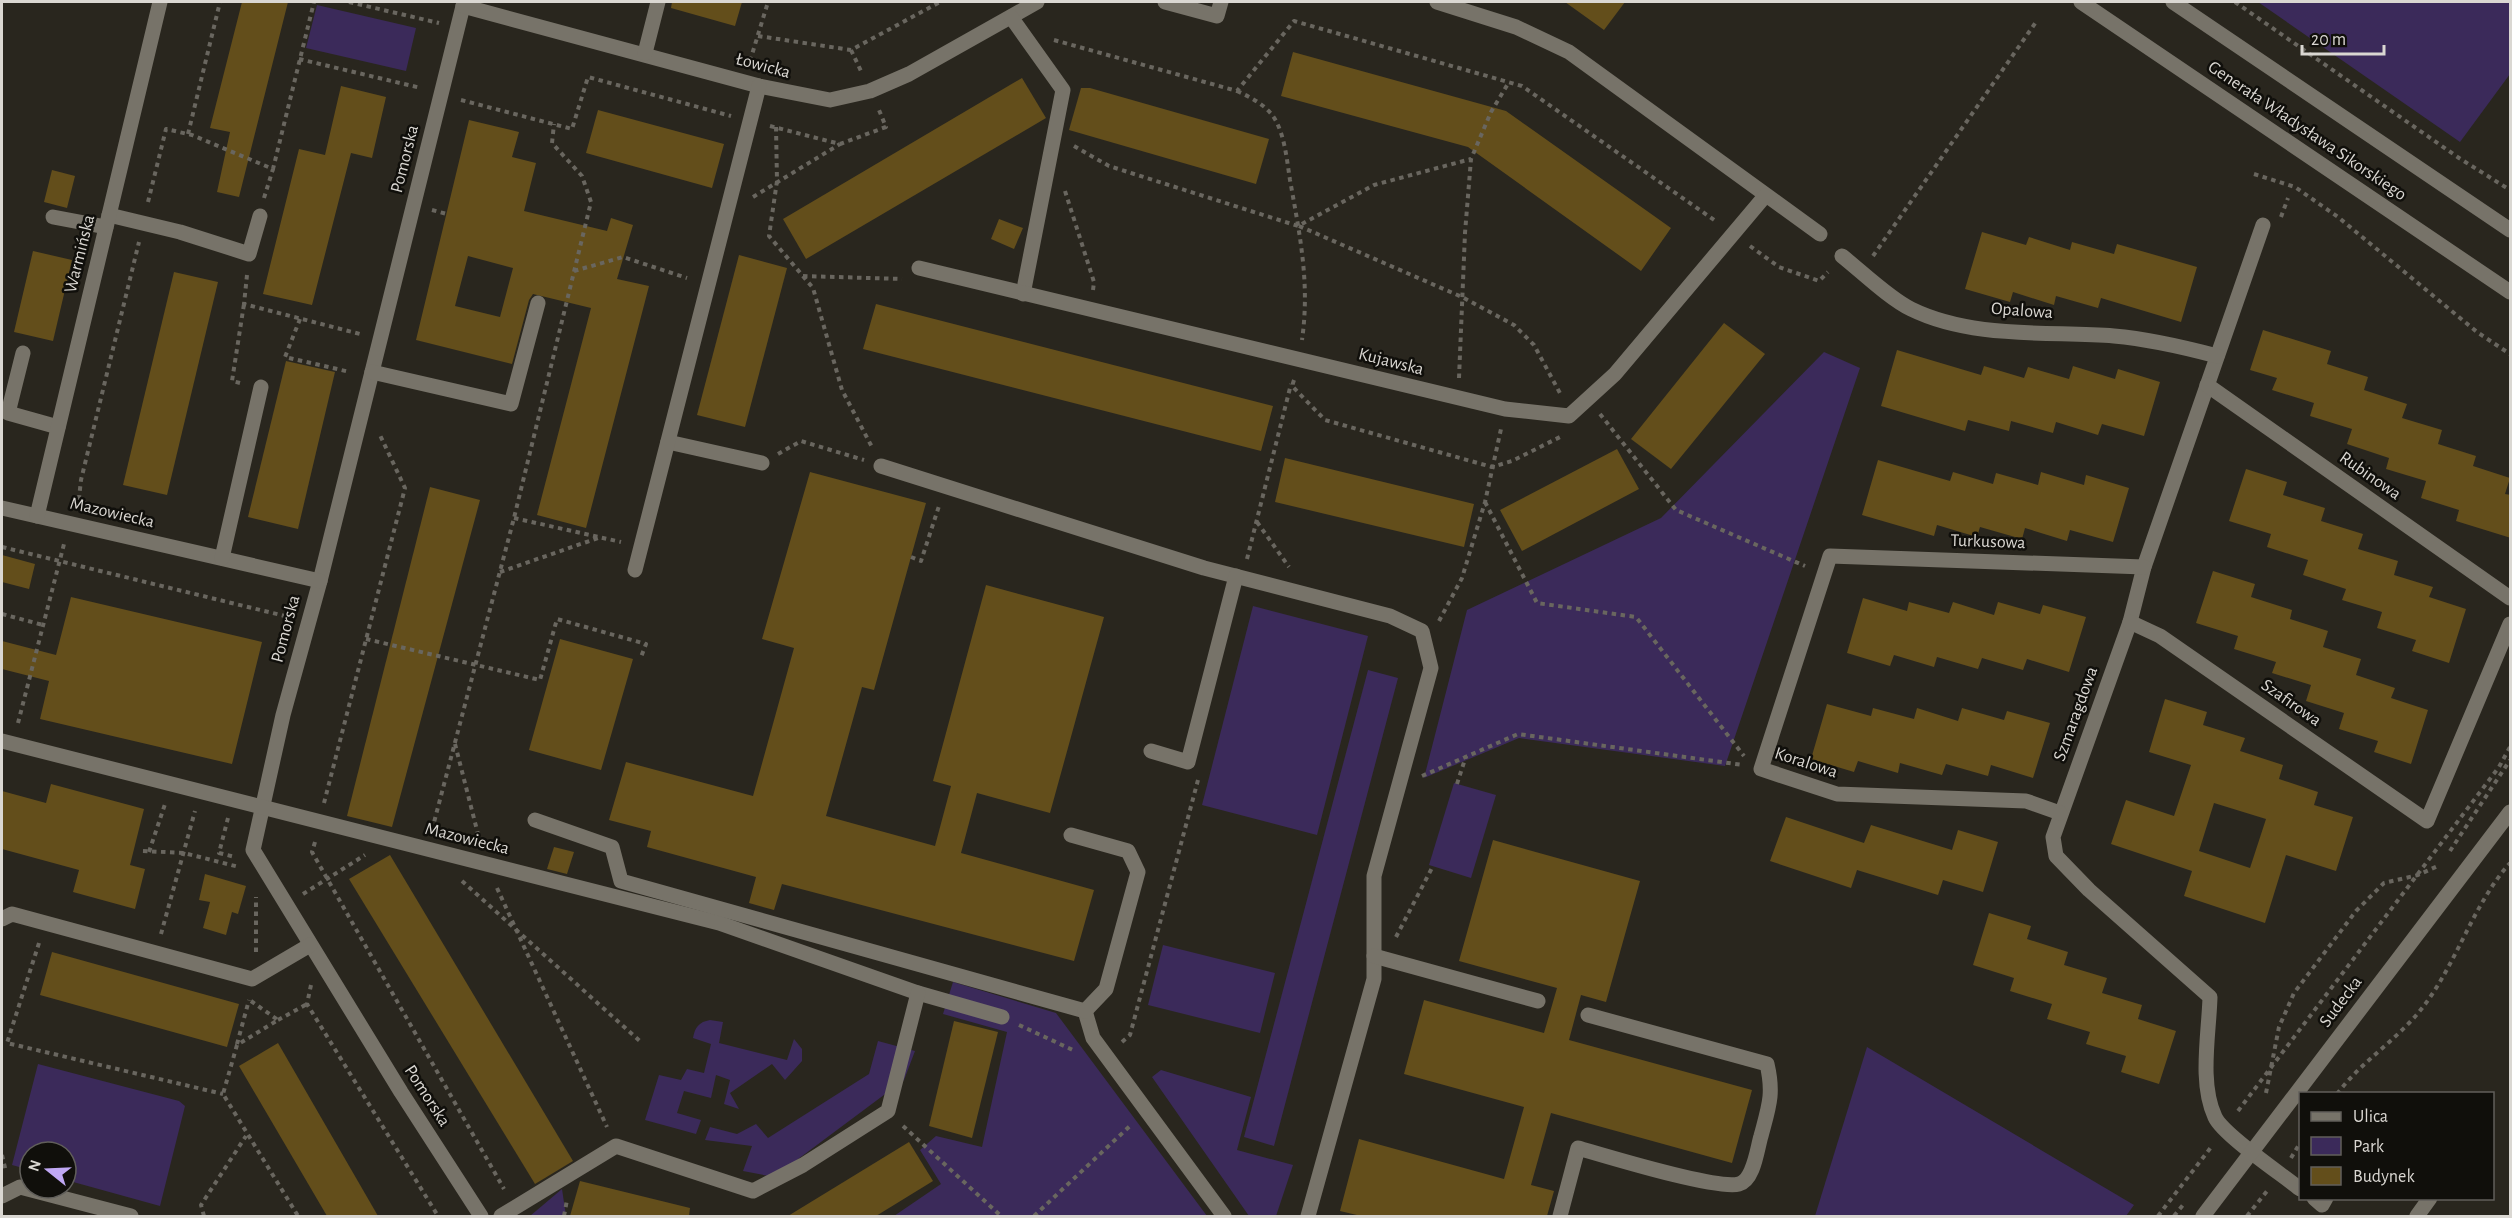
<svg xmlns="http://www.w3.org/2000/svg" width="2512" height="1218" viewBox="0 0 2512 1218" font-family="'Alegreya Sans',sans-serif">
<style>
.green{fill:#3b2a5a}
.building{fill:#634e1b;fill-rule:evenodd}
.lines{fill:none;stroke-linecap:round;stroke-linejoin:round}
.path{stroke:#69665f;stroke-width:4;stroke-dasharray:4.5 4.5;stroke-linecap:butt}
.minor{stroke:#777369;stroke-width:15}
.labels{text-anchor:middle;dominant-baseline:central;stroke-width:5;stroke-linejoin:round;paint-order:stroke}
.street-label{font-size:18px;fill:#dad7d2;stroke:#100f0b}
</style>
<rect width="100%" height="100%" fill="#29261e"/>
<!-- green -->
<g class="green">
<polygon points="2258,2 2510,2 2510,74 2460,142"/>
<polygon points="317,5 416,28 406,71 306,48"/>
<polygon points="1824,352 1860,368 1725,766 1519,738 1424,778 1467,610 1661,518"/>
<polygon points="1253,606 1368,636 1317,835 1202,805"/>
<polygon points="1368,670 1398,678 1274,1146 1244,1137"/>
<polygon points="1454,783 1496,795 1471,878 1429,865"/>
<polygon points="1163,945 1275,973 1260,1033 1148,1005"/>
<polygon points="953,982 1056,1013 1207,1216 894,1216 941,1184 920,1150 936,1136 982,1147 1007,1032 943,1014"/>
<path d="M710 1020 723 1022 719 1043 787 1060 794 1039 802 1049V1061L785 1080 772 1064 730 1093 739 1109 724 1104 730 1080 716 1075 711 1098 684 1091 677 1113 701 1120 696 1134 645 1120 659 1075 681 1080 687 1069 704 1073 711 1044 693 1038C695 1027 699 1022 710 1020Z"/>
<polygon points="878,1041 915,1051 904,1080 774,1177 743,1171 752,1146 705,1140 710,1127 737,1134 756,1124 768,1138 869,1074"/>
<polygon points="1867,1047 2134,1205 2126,1216 1815,1216"/>
<polygon points="38,1064 179,1101 185,1106 160,1206 66,1180 66,1152 30,1152 30,1170 12,1165"/>
<polygon points="1161,1070 1251,1097 1237,1150 1293,1165 1276,1216 1249,1216 1152,1077"/>
<polygon points="562,1189 566,1216 530,1216"/>
</g>
<!-- building -->
<g class="building">
<polygon points="242,2 288,2 239,197 217,192 230,132 210,128"/>
<polygon points="672,2 742,2 735,26 671,8"/>
<polygon points="1565,2 1625,2 1604,30"/>
<polygon points="1293,52 1506,111 1671,228 1641,271 1468,147 1281,96"/>
<polygon points="1022,78 1046,118 806,259 783,219"/>
<polygon points="341,86 386,97 372,158 351,153 312,305 263,294 299,149 325,155"/>
<polygon points="1081,88 1090,88 1269,139 1256,184 1069,130"/>
<polygon points="598,110 724,144 712,188 586,153"/>
<path d="M469 120 519 132 512 157 536 163 524 211 607 231 611 218 633 225 617 279 649 286 586 528 537 515 591 308 533 294 529 300 512 364 416 340ZM468 256 513 268 500 317 455 306Z"/>
<polygon points="52,170 75,176 67,208 44,202"/>
<polygon points="999,219 1023,228 1014,249 991,239"/>
<polygon points="1982,232 2026,245 2029,237 2070,250 2072,242 2114,254 2117,244 2197,267 2181,322 2101,298 2098,308 2056,296 2054,305 2013,292 2010,302 1965,289"/>
<polygon points="33,251 72,260 53,341 14,332"/>
<polygon points="739,255 787,268 745,427 697,415"/>
<polygon points="174,272 218,282 167,495 123,485"/>
<polygon points="876,304 1273,406 1261,451 863,349"/>
<polygon points="1724,323 1765,354 1671,469 1631,439"/>
<polygon points="2263,330 2331,351 2327,364 2368,377 2364,390 2407,404 2402,418 2442,430 2438,444 2476,456 2473,466 2510,478 2505,494 2511,495 2511,538 2456,521 2459,510 2421,498 2426,481 2386,469 2389,458 2347,444 2352,429 2310,416 2314,403 2272,390 2277,378 2250,370"/>
<polygon points="1897,350 1981,375 1984,366 2024,378 2028,367 2069,379 2073,366 2115,379 2118,369 2160,382 2144,436 2102,424 2098,435 2056,422 2053,433 2011,421 2009,431 1968,420 1965,431 1881,406"/>
<polygon points="286,361 335,372 298,529 248,517"/>
<polygon points="1617,449 1639,489 1522,551 1500,510"/>
<polygon points="1285,458 1474,504 1464,547 1275,502"/>
<polygon points="1878,460 1950,481 1953,472 1993,484 1996,473 2038,485 2041,472 2084,485 2086,475 2129,488 2113,542 2070,530 2067,541 2025,528 2022,539 1980,527 1977,537 1937,525 1934,536 1862,515"/>
<polygon points="2246,469 2287,482 2283,495 2325,508 2321,521 2363,534 2358,549 2398,561 2394,575 2433,587 2429,597 2466,609 2449,663 2412,651 2416,640 2377,628 2382,612 2342,600 2346,589 2303,575 2308,560 2267,547 2271,534 2229,521"/>
<polygon points="810,472 926,503 874,690 862,687 826,816 935,846 951,786 933,781 986,585 1104,617 1050,813 977,793 961,853 1094,890 1074,961 782,884 774,910 749,903 756,877 647,847 651,831 609,820 626,762 753,796 794,648 762,639"/>
<polygon points="430,487 480,500 392,827 347,816"/>
<polygon points="2,555 35,564 29,589 2,582"/>
<polygon points="2213,571 2255,584 2251,597 2292,610 2290,619 2328,631 2323,647 2361,659 2356,675 2395,688 2391,698 2428,710 2411,764 2374,752 2378,741 2339,729 2344,713 2306,701 2311,685 2272,673 2276,662 2234,649 2238,636 2196,623"/>
<polygon points="71,597 262,642 232,764 40,719 49,681 2,669 2,641 56,655"/>
<polygon points="1863,598 1907,611 1909,602 1949,613 1953,602 1994,615 1998,602 2040,614 2043,605 2086,617 2069,672 2027,659 2023,670 1982,658 1978,669 1937,657 1934,667 1894,655 1890,666 1847,653"/>
<polygon points="560,639 633,659 601,770 529,750"/>
<path d="M2165 699 2207 712 2203 725 2245 738 2240 751 2283 765 2279 779 2318 792 2314 805 2353 817 2336 871 2286 855 2265 923 2184 896 2192 871 2111 844 2126 800 2174 816 2191 765 2149 752ZM2214 803 2266 819 2250 868 2199 851Z"/>
<polygon points="1827,704 1871,716 1873,708 1914,719 1917,708 1958,721 1962,708 2004,720 2007,711 2050,723 2033,778 1991,765 1988,776 1946,764 1942,775 1900,763 1898,773 1858,761 1854,772 1811,759"/>
<polygon points="51,784 144,809 130,865 145,869 135,909 73,892 79,870 2,849 2,791 46,803"/>
<polygon points="1786,817 1864,843 1871,825 1952,850 1958,830 1998,842 1983,892 1943,880 1938,895 1857,870 1851,888 1770,861"/>
<polygon points="1493,840 1640,881 1606,1002 1581,995 1569,1040 1752,1090 1732,1163 1551,1113 1531,1185 1554,1191 1547,1216 1361,1216 1340,1211 1359,1139 1504,1179 1524,1107 1404,1074 1424,1000 1544,1033 1557,988 1459,961"/>
<polygon points="554,847 574,852 567,874 547,869"/>
<polygon points="390,855 573,1161 535,1184 349,879"/>
<polygon points="205,874 246,886 238,914 232,912 226,935 203,928 210,902 199,900"/>
<polygon points="1989,913 2031,926 2027,939 2068,952 2064,965 2107,978 2102,993 2142,1005 2138,1019 2176,1031 2159,1084 2121,1072 2126,1056 2086,1044 2090,1032 2047,1019 2052,1004 2010,991 2014,978 1973,965"/>
<polygon points="52,952 239,1004 227,1047 40,995"/>
<polygon points="954,1021 998,1032 972,1138 929,1126"/>
<polygon points="278,1043 378,1216 327,1216 239,1066"/>
<polygon points="909,1142 933,1181 876,1216 788,1216"/>
<polygon points="580,1181 690,1208 689,1216 570,1216"/>
</g>
<g class="lines">
<!-- path -->
<g class="path">
<polyline points="349,2 439,23"/>
<polyline points="2235,2 2459,158 2510,190"/>
<polyline points="758,36 851,50 940,2"/>
<polyline points="1054,40 1237,91 1294,21 1522,86 1717,222"/>
<polyline points="851,50 861,71"/>
<polyline points="299,59 421,88"/>
<polyline points="750,61 768,2"/>
<path d="M1237 91C1252 98 1268 106 1276 121 1285 138 1287 161 1290 180 1300 236 1310 283 1302 340"/>
<polyline points="461,100 572,129 588,77 731,116"/>
<polyline points="770,126 840,144 886,127 879,110"/>
<polyline points="776,127 777,181 769,236 813,288 842,390 873,449"/>
<polyline points="188,134 220,2"/>
<polyline points="1074,146 1109,166 1298,226 1374,185 1471,159"/>
<polyline points="2254,174 2295,187 2338,217 2477,332 2510,354"/>
<polyline points="1065,191 1094,282 1093,290"/>
<polyline points="753,197 840,144"/>
<polyline points="264,198 273,169"/>
<polyline points="148,202 166,129 192,135 273,169 314,2"/>
<polyline points="432,210 447,214"/>
<polyline points="2281,217 2288,198"/>
<polyline points="1299,226 1462,297 1514,325 1534,345 1561,395"/>
<polyline points="1750,246 1779,267 1819,281 1828,272"/>
<polyline points="1873,256 2036,22"/>
<polyline points="574,271 623,257 687,278"/>
<polyline points="247,275 244,304 360,334"/>
<polyline points="803,276 902,279"/>
<polyline points="300,319 285,357 350,372"/>
<polyline points="1459,378 1465,233 1471,159 1491,112 1509,82"/>
<polyline points="1294,380 1292,386 1325,420 1492,467 1512,461 1560,437"/>
<polyline points="240,383 232,381 244,304"/>
<polyline points="1600,414 1676,510 1805,566"/>
<polyline points="778,454 801,441 864,460"/>
<polyline points="1485,502 1537,603 1636,617 1744,756"/>
<polyline points="87,505 79,498 81,480 139,242"/>
<polyline points="514,518 621,542"/>
<polyline points="1257,522 1289,567"/>
<polyline points="2,547 289,617"/>
<polyline points="911,557 921,561 939,506"/>
<polyline points="1247,559 1291,384"/>
<polyline points="500,572 598,538"/>
<polyline points="2,614 43,625"/>
<polyline points="1439,621 1462,578 1485,502 1501,429"/>
<polyline points="366,639 540,680 557,619 646,644 641,657"/>
<polyline points="18,723 64,544"/>
<polyline points="455,744 480,842"/>
<polyline points="1422,776 1518,734 1743,765"/>
<polyline points="1457,784 1466,756"/>
<polyline points="324,803 405,488 379,433"/>
<polyline points="228,818 219,853 235,857"/>
<polyline points="432,830 514,518 591,202 582,176 552,143 554,124"/>
<polyline points="315,842 312,852 504,1189"/>
<polyline points="143,851 184,853 239,867"/>
<polyline points="2450,851 2510,760"/>
<polyline points="149,852 165,804"/>
<polyline points="462,881 642,1043"/>
<polyline points="497,888 607,1127"/>
<polyline points="303,894 365,855"/>
<polyline points="161,934 195,811"/>
<polyline points="1396,937 1433,866"/>
<polyline points="39,943 7,1043 223,1094"/>
<polyline points="256,952 256,897"/>
<polyline points="311,985 307,1004 438,1216"/>
<polyline points="251,1001 278,1020 237,1045 223,1094 298,1216"/>
<polyline points="278,1020 307,1004"/>
<polyline points="1019,1025 1075,1051"/>
<polyline points="1122,1042 1130,1035 1198,780"/>
<polyline points="237,1044 249,1000"/>
<polyline points="2266,1093 2279,1027 2294,993 2356,911 2384,883 2418,875 2440,865"/>
<path d="M2337 1094C2361 1062 2394 1042 2419 1012 2456 967 2471 907 2510 863"/>
<polyline points="2238,1111 2499,767 2510,747"/>
<polyline points="903,1126 1001,1216"/>
<polyline points="2,1155 6,1172"/>
<polyline points="2291,1158 2300,1143"/>
<polyline points="204,1216 201,1205 246,1136"/>
<polyline points="564,1216 567,1200"/>
<polyline points="1034,1216 1132,1124"/>
<polyline points="2158,1216 2212,1146"/>
<polyline points="2174,1216 2183,1205"/>
<polyline points="2247,1216 2267,1191"/>
</g>
<!-- minor -->
<g class="minor">
<polyline points="464,2 320,581 283,715 253,850 401,1092 481,1216"/>
<polyline points="1165,2 1217,16 1221,2"/>
<polyline points="1437,2 1516,27 1569,52 1820,234"/>
<polyline points="2081,2 2510,292"/>
<polyline points="2173,2 2510,230"/>
<polyline points="463,6 759,86 830,100 870,91 909,74 1037,2"/>
<polyline points="1011,17 1063,90 1023,294"/>
<polyline points="645,53 658,2"/>
<polyline points="109,215 180,232 249,254 260,216"/>
<polyline points="53,217 106,227"/>
<path d="M2263 225 2144 567 2130 622 2053 837 2056 856 2089 890 2210 997C2209 1034 2199 1083 2215 1117 2223 1135 2283 1175 2300 1189"/>
<path d="M1842 256C1861 271 1890 299 1911 309 1972 339 2048 331 2114 336 2149 339 2183 347 2217 356"/>
<polyline points="919,268 1505,409 1569,416 1615,374 1765,196"/>
<polyline points="23,353 8,413 58,427"/>
<polyline points="372,372 511,404 538,303"/>
<polyline points="2207,385 2510,598"/>
<polyline points="668,442 762,463"/>
<polyline points="881,466 1204,568 1390,616 1422,631 1431,668 1374,876 1374,979 1308,1216"/>
<polyline points="2,508 320,581"/>
<polyline points="37,516 160,2"/>
<polyline points="222,558 261,387"/>
<polyline points="635,570 759,86"/>
<polyline points="2130,622 2160,636 2427,821 2510,624"/>
<polyline points="2,741 719,923 918,993 1002,1017"/>
<polyline points="1151,751 1188,762 1236,576"/>
<polyline points="2060,813 2026,801 1837,794 1761,769 1830,556 2144,567"/>
<polyline points="535,820 612,847 621,881 1085,1011 1093,1038 1224,1216"/>
<polyline points="1071,835 1128,851 1138,872 1106,989 1085,1011"/>
<polyline points="2,919 12,914 252,979 310,945"/>
<polyline points="1374,956 1538,1001"/>
<polyline points="2,1196 20,1187 131,1216"/>
<polyline points="2314,1198 2322,1205 2326,1198"/>
<polyline points="501,1216 616,1146 753,1191 803,1165 888,1111 918,993"/>
<path d="M1560 1216 1578 1148C1606 1156 1716 1190 1739 1184 1754 1180 1757 1149 1761 1136 1769 1106 1774 1094 1767 1064L1588 1015"/>
<polyline points="2203,1216 2510,812"/>
<polyline points="2417,1216 2430,1198"/>
</g>
</g>
<g class="labels">
<!-- street labels -->
<g class="street-label">
<text transform="translate(763 66) rotate(15)">Łowicka</text>
<text transform="translate(2307 131) rotate(34)">Generała Władysława Sikorskiego</text>
<text transform="translate(405 159) rotate(-76)">Pomorska</text>
<text transform="translate(80 254) rotate(-76)">Warmińska</text>
<text transform="translate(2022 311) rotate(4)">Opalowa</text>
<text transform="translate(1391 362) rotate(14)">Kujawska</text>
<text transform="translate(2370 476) rotate(35)">Rubinowa</text>
<text transform="translate(112 513) rotate(13)">Mazowiecka</text>
<text transform="translate(1988 542) rotate(2)">Turkusowa</text>
<text transform="translate(286 629) rotate(-75)">Pomorska</text>
<text transform="translate(2291 703) rotate(35)">Szafirowa</text>
<text transform="translate(2076 714) rotate(-70)">Szmaragdowa</text>
<text transform="translate(1806 763) rotate(18)">Koralowa</text>
<text transform="translate(467 839) rotate(14)">Mazowiecka</text>
<text transform="translate(2341 1002) rotate(-53)">Sudecka</text>
<text transform="translate(427 1096) rotate(57)">Pomorska</text>
</g>
</g>
<!-- border -->
<rect width="2512" height="1218" fill="none" stroke="#dad7d2" stroke-width="6"/>
<!-- legend -->
<rect x="2299" y="1092" width="195" height="108" fill="#100f0b" stroke="#615f5b" stroke-width="1.5"/>
<rect x="2311" y="1112" width="30" height="9" fill="#777369" stroke="#615f5b" stroke-width="1.5"/>
<text x="2353" y="1122" font-size="18" fill="#dad7d2">Ulica</text>
<rect x="2311" y="1137" width="30" height="18" fill="#3b2a5a" stroke="#615f5b" stroke-width="1.5"/>
<text x="2353" y="1152" font-size="18" fill="#dad7d2">Park</text>
<rect x="2311" y="1167" width="30" height="18" fill="#634e1b" stroke="#615f5b" stroke-width="1.5"/>
<text x="2353" y="1182" font-size="18" fill="#dad7d2">Budynek</text>
<!-- north arrow -->
<g transform="translate(48 1170) rotate(288)"><circle r="28" fill="#100f0b" stroke="#615f5b" stroke-width="1.5"/>
<path d="M0-4.5L10 22L0 15L-10 22Z" fill="#c0a8f4"/>
<text y="-9" font-size="16" font-weight="bold" text-anchor="middle" fill="#dad7d2">N</text>
</g>
<!-- scale -->
<path d="M2302 45v9h82v-9" fill="none" stroke="#dad7d2" stroke-width="3"/>
<text x="2311" y="45" font-size="18" fill="#dad7d2" stroke="#100f0b" stroke-width="4.5" paint-order="stroke">20 m</text>
</svg>
